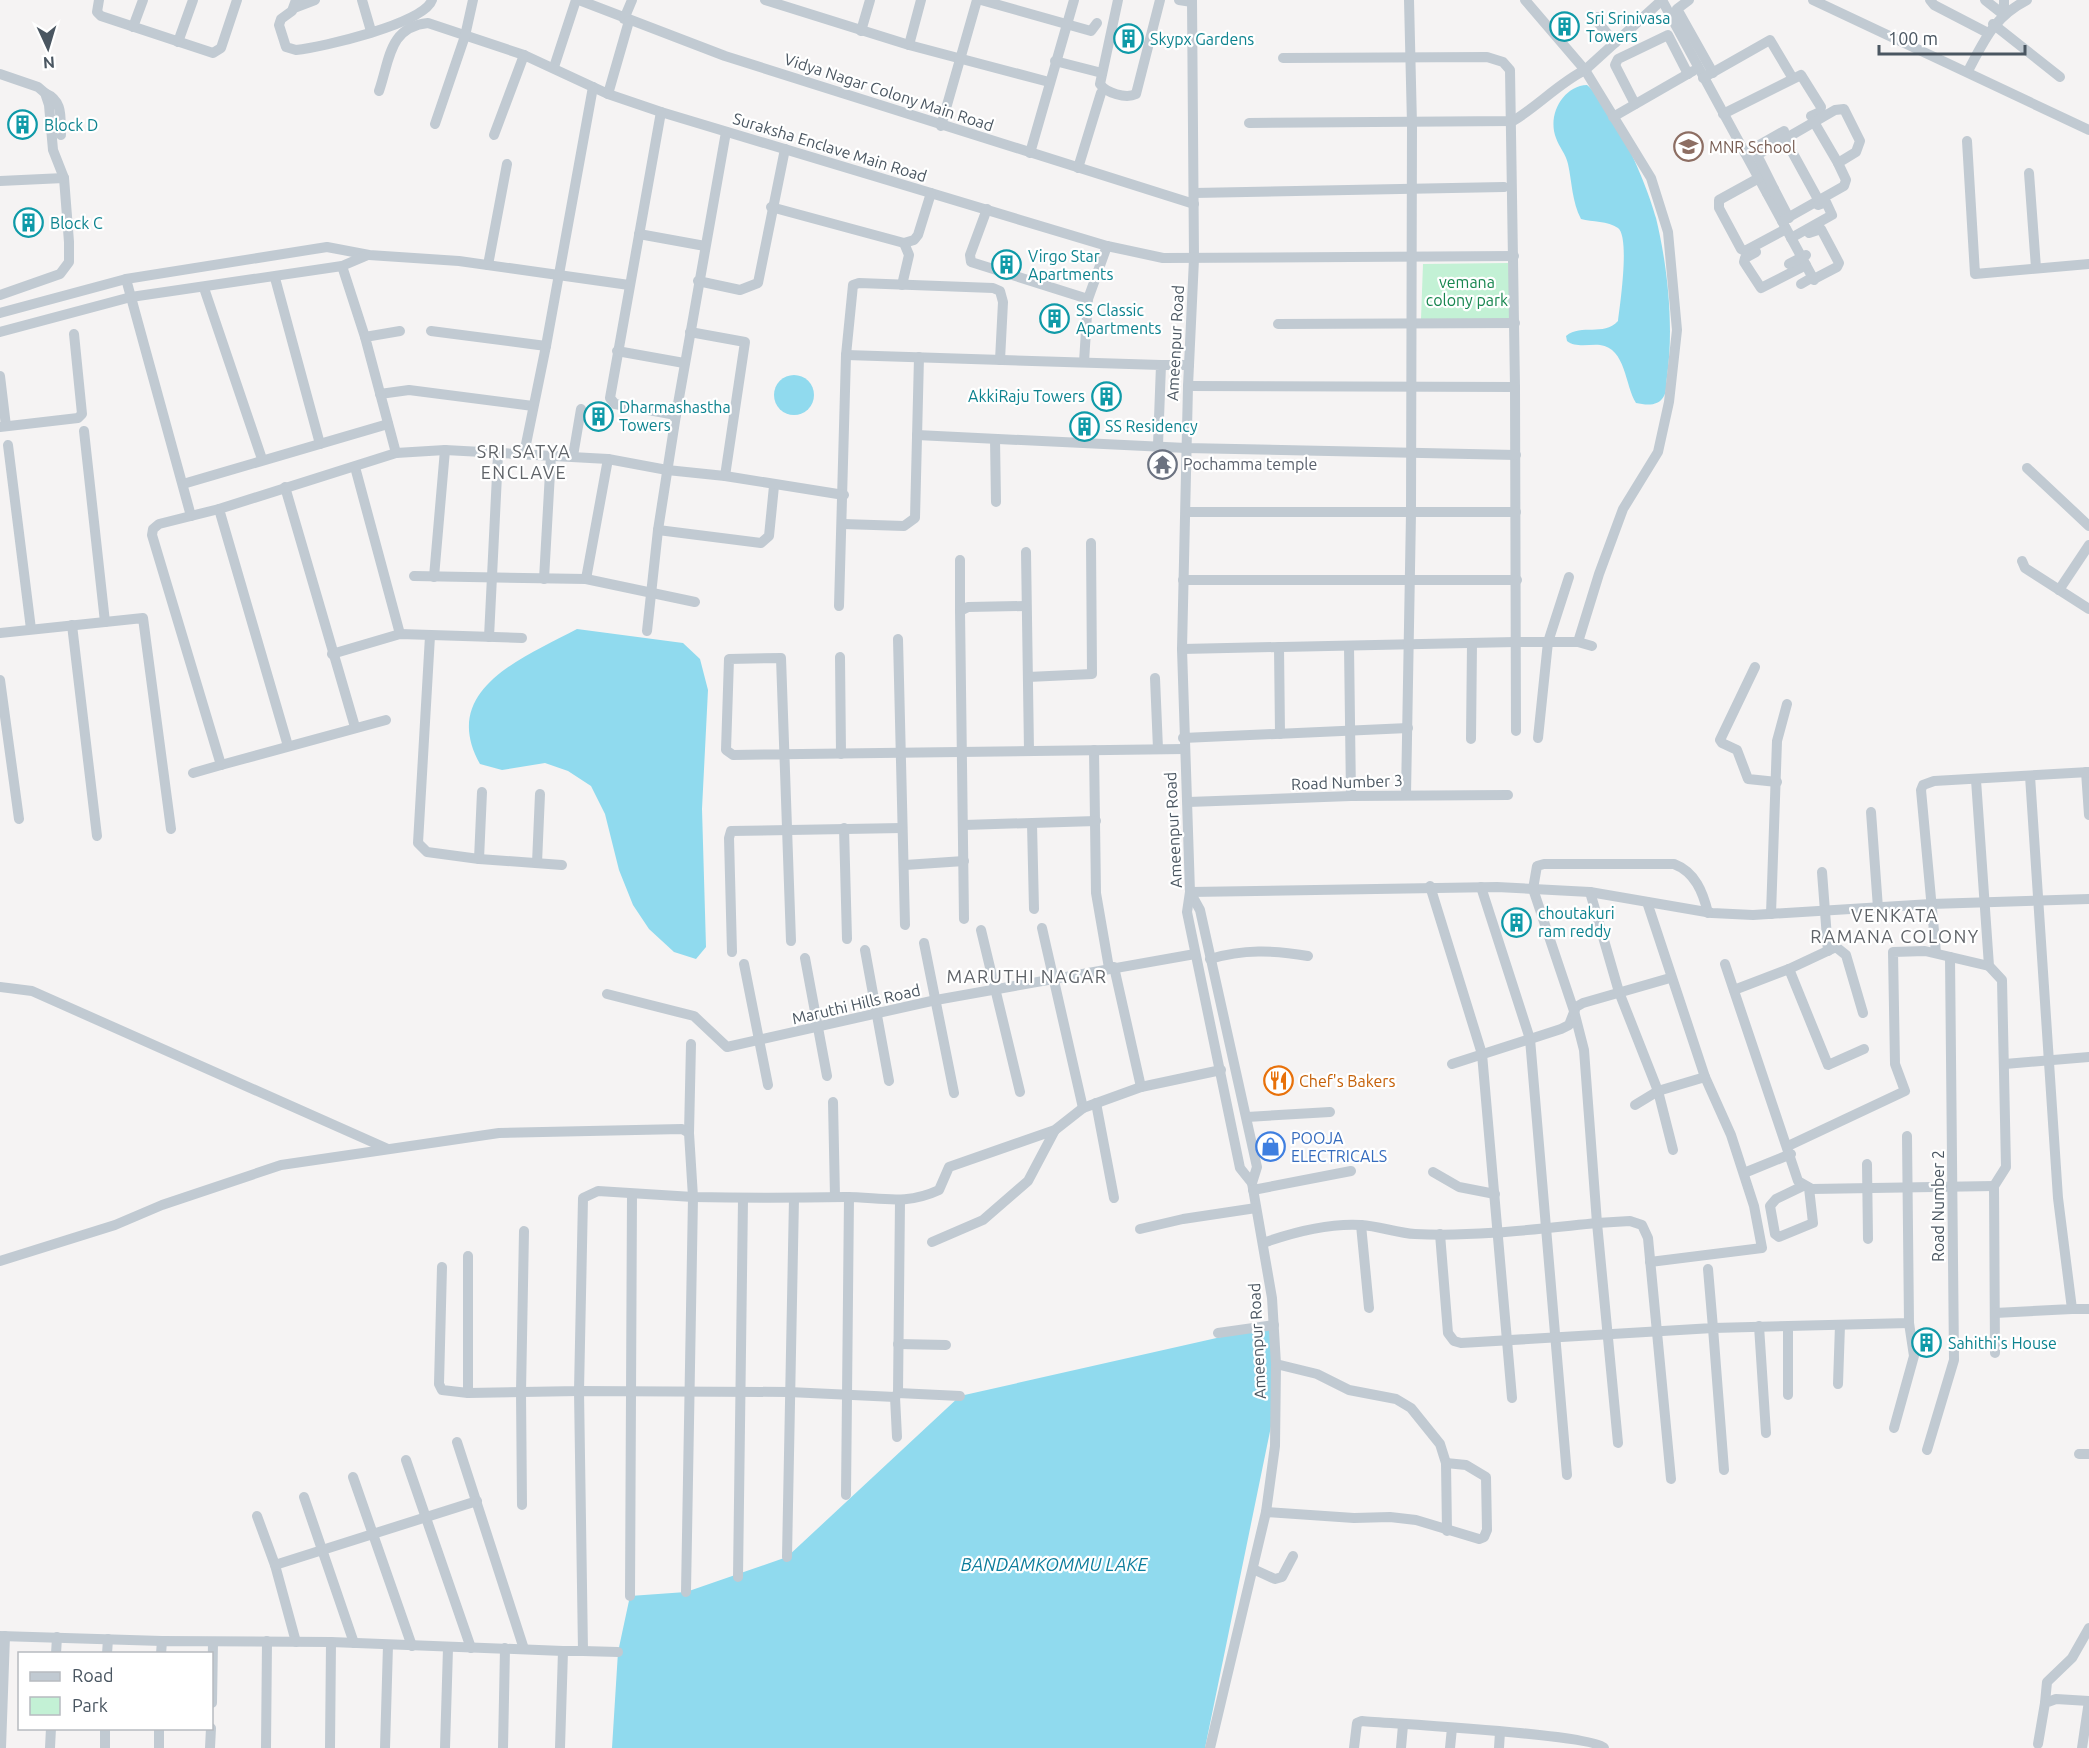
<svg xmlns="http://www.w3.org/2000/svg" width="2089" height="1748" viewBox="0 0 2089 1748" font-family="Ubuntu,sans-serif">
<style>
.green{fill:#c3f1d5}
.water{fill:#90daee}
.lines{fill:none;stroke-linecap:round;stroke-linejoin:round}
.minor{stroke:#c1cad2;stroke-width:10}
.labels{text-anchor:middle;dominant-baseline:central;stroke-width:4.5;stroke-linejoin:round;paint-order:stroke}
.culture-label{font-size:16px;fill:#0d838f;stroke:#fff;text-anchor:start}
.street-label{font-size:16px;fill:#4a5661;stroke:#fff}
.education-label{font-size:16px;fill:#785e54;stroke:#fff;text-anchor:start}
.park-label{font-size:16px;fill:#17864f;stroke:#fff}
.worship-label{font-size:16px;fill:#5b616d;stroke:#fff;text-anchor:start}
.food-label{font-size:16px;fill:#c56008;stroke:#fff;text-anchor:start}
.shop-label{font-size:16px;fill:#366cbe;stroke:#fff;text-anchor:start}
.neighbourhood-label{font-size:18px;letter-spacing:1.5px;fill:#5f6368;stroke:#fff}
.water-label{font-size:18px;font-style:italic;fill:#0c7c9b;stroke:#fff}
</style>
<rect width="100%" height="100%" fill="#f5f3f3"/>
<!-- green -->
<polygon class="green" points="1508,263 1513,319 1421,319 1423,264"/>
<!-- water -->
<g class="water">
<path d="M1587 85C1614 107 1647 184 1656 218 1668 268 1674 327 1667 377 1666 383 1667 391 1664 396 1658 407 1646 405 1636 403 1625 386 1626 348 1600 345 1589 344 1576 348 1567 341L1566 336C1582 323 1603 337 1618 321 1620 305 1630 237 1618 228 1608 221 1592 222 1581 219 1572 202 1572 182 1568 164 1566 154 1559 147 1556 138 1547 115 1563 86 1587 85Z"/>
<circle cx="794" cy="395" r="20"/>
<path d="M577 629 683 643 700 659 708 690 702 809 706 947 696 959 674 952 649 929 633 905 619 870 605 814 591 786 568 771 545 763 502 770 480 764C438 689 525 657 577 629Z"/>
<polygon points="1274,1325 1275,1407 1205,1748 612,1748 618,1652 630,1596 686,1592 787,1557 960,1396"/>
</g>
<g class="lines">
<!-- minor -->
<g class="minor">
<polyline points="99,0 97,12 101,16 213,53 221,48 237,0"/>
<path d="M296 0 292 11 281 19 279 25 286 47 296 50C322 47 424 24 432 0"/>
<polyline points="362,0 371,31"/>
<polyline points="579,0 725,56 1194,204"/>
<polyline points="765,0 909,45 1049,82"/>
<polyline points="981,0 1091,31 1097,23"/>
<path d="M1118 0 1100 84C1106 93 1126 99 1136 94L1160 0"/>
<polyline points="1179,0 1192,2"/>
<polyline points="1192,0 1194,259 1188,386 1182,649 1190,892 1200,910 1257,1167 1252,1183 1272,1298 1276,1364 1275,1446 1266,1512 1210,1748"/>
<polyline points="1525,0 1585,70 1651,178 1668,232 1677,330 1669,402 1658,452 1623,509 1599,574 1578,642"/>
<polyline points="1662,0 1814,280"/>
<polyline points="1689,0 1677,9 1713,73"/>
<polyline points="1813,0 2089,130"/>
<polyline points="1930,0 1934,5 1988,33"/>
<polyline points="1985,0 2004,15"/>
<polyline points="2004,0 2004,15"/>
<polyline points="294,8 315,0"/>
<polyline points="1598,17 1596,20 1615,43"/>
<polyline points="624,19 632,0"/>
<polyline points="1993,24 2060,77"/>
<polyline points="133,27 143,0"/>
<polyline points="861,31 870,0"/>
<polyline points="178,42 193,0"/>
<polyline points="909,45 921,0"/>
<polyline points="1283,58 1487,57 1503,62 1510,70 1515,387 1516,731"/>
<polyline points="1055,61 1102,73"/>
<polyline points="554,67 576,0"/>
<path d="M1968 71C1985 39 1994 17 2027 0"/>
<polyline points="0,74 38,87 45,93 49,105 53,150 64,178 69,242 69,262 60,274 0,295"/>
<polyline points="1703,78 1770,40 1792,77"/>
<path d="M379 91C390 59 389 27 428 23L524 55 608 94 661 112 1107 246 1163 258 1514 256"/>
<path d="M45 93C64 101 60 118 61 135"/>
<polyline points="608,94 629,21"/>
<polyline points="1635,104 1615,65 1618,59 1668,35 1688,74"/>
<polyline points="661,112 610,398 615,404 676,415"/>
<polyline points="1723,114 1801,75 1821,107 1820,112 1811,116"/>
<polyline points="1613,117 1693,71"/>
<polyline points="1814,122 1838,163"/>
<path d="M1249 123 1513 121C1538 106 1559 83 1585 70L1662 0"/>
<polyline points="435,124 465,36 473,0"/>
<polyline points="941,126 977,0"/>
<polyline points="494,135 524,55"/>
<polyline points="1785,139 1819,201"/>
<polyline points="1967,141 1975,274 2089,264"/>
<polyline points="1030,153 1074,0"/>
<polyline points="1745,153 1784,131"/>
<polyline points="1078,168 1101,93"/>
<polyline points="2029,173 2036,268"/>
<polyline points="1759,178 1719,200 1719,208 1741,249 1745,251 1786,229"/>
<polyline points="0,181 64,178"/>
<polyline points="1774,189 1789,218"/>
<polyline points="1194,193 1504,187"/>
<polyline points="1767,193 1774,189 1757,155 1835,110 1844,109 1860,141 1856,152 1838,163 1846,180 1844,186 1782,221"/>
<polyline points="771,207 904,243 914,240 918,235 931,193"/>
<polyline points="987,209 970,255 971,262 1088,299 1107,246"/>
<polyline points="1809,233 1821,229 1839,263 1837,267 1814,279"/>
<polyline points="639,234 705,246"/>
<polyline points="1791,238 1832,215 1826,202 1818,205"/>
<polyline points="1756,252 1745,258 1744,262 1761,288 1806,265"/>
<polyline points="1789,264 1806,255"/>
<polyline points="488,265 507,164"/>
<polyline points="342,266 365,337"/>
<polyline points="275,278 320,444"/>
<polyline points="126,279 191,516"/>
<polyline points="698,281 740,290 758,283 785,149"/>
<polyline points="1801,284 1813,277"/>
<polyline points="902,285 909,255 904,243"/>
<polyline points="204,288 262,459"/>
<polyline points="0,313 126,279 327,247 369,255 459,261 629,285"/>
<polyline points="1278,324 1515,323"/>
<polyline points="431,331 546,346"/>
<polyline points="0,332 131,297 342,266 368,255"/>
<polyline points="690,332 745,342 725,476"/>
<polyline points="617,351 684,363"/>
<polyline points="846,355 1161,365 1158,445"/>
<polyline points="1084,362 1088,299"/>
<polyline points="1161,365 1189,365"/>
<polyline points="0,376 6,426"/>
<polyline points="1188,386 1515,387"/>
<polyline points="380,394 409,390 533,406"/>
<polyline points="0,427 78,418 82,414 74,334"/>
<polyline points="84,431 105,622"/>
<polyline points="917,435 1186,448 1516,455"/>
<polyline points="995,439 996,502"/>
<polyline points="8,445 31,629"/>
<polyline points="396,453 365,337 400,331"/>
<polyline points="524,454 546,346 593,87"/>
<polyline points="573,456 581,409"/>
<polyline points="355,467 400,634"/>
<polyline points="2027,468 2089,526"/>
<polyline points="183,484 388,424"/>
<polyline points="285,487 355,727"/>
<polyline points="1186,512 1516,512"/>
<polyline points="843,524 904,526 915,518 919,357"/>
<polyline points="658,530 761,543 769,536 774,486"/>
<polyline points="1026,552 1029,751"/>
<polyline points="960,560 960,611"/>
<polyline points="2022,561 2025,568 2089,609"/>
<polyline points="414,576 586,579 695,602"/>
<polyline points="434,577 445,450"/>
<polyline points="544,579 551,455"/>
<polyline points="586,579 608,459"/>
<polyline points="1183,580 1517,580"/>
<polyline points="2059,590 2089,545"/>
<polyline points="839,606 846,355 853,285 859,283 993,288 1000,291 1003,302 1000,360"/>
<polyline points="72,625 97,836"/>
<polyline points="647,631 658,530 676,415 726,132"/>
<polyline points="0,633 143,618 171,829"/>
<polyline points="430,636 418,843 427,852 479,859 562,865"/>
<polyline points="489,637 498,455"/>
<polyline points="898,639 905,925"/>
<polyline points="1349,646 1351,796"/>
<polyline points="1279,647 1280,734"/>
<polyline points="1182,649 1515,642 1578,642 1592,646"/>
<polyline points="332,654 400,634 522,638"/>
<polyline points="840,657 841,754"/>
<polyline points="1755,667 1720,740 1722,743 1737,750 1748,779 1777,782"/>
<polyline points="1028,677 1092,674 1091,543"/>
<polyline points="1155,678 1158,749"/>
<polyline points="0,680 19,819"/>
<polyline points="1183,738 1408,728"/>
<polyline points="1538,738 1548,642 1569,577"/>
<polyline points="1471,739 1472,643"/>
<polyline points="288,746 219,509 396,453 445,450 608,459 667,470 725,476 844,495"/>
<polyline points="1094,750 1096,893 1109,968"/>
<polyline points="221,765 386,720"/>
<polyline points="2086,772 2089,815"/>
<polyline points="193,773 221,765 152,535 153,529 159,524 219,509"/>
<polyline points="1976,780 1989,966 2002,980 2006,1167 1994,1186 1995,1353"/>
<polyline points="1406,795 1411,513 1412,124 1409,0"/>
<polyline points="1188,802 1351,796 1508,795"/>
<polyline points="1871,812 1878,908"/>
<polyline points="1032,824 1034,909"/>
<polyline points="964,825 1096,821"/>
<polyline points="844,828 847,939"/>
<polyline points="479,859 482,792"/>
<polyline points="537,863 540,794"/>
<polyline points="905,865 964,861"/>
<polyline points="1822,872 1828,951"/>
<polyline points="1430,886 1482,1054 1512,1398"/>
<polyline points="1481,887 1530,1039 1567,1475"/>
<polyline points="1190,892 1497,887 1590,892 1712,913 1753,915 1931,904 2089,899"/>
<polyline points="1190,892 1187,912 1240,1168 1252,1183"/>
<polyline points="1590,892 1619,992 1658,1091 1673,1150"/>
<polyline points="1647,902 1705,1077 1731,1135 1754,1206 1762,1248 1650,1262"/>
<polyline points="1771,914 1777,741 1787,704"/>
<polyline points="964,919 960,611 968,607 1025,606"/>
<polyline points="1042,928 1083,1108"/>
<polyline points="981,930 1020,1092"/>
<path d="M791 941C788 846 784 752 781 658L729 659 726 750 733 755C883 753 1033 751 1184 749"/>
<polyline points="924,943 954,1093"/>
<polyline points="865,950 889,1081"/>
<polyline points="732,952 729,838 731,831 902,828"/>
<polyline points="1936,953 1921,790 1923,785 1934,781 2089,772"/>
<polyline points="805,958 827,1076"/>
<path d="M1210 959C1243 949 1274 950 1308 956"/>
<polyline points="744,964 768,1085"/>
<polyline points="1725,964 1798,1181 1812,1189 1994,1186"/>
<polyline points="1114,967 1141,1087"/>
<polyline points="1789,969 1828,1065 1864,1049"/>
<polyline points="0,987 32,991 388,1149"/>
<polyline points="1734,990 1789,969 1836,947 1846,955 1863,1013"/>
<polyline points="607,994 694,1016 727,1047 936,1000 1195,954"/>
<polyline points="1452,1064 1561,1029 1569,1025 1576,1007 1583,1003 1670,978"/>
<polyline points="2005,1064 2089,1057"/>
<polyline points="833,1102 835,1197"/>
<polyline points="1096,1103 1114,1198"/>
<polyline points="1635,1105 1658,1091 1705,1077"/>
<polyline points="1247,1117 1330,1112"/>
<polyline points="689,1133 691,1044"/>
<polyline points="1788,1146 1905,1091 1895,1064 1893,952 1925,951 1989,966"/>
<polyline points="1867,1164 1868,1239"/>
<polyline points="1433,1172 1459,1187 1495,1194"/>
<polyline points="1744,1173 1791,1154"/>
<polyline points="1803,1186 1776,1199 1770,1206 1775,1234 1779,1237 1813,1223 1809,1188"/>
<polyline points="1253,1190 1351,1171"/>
<polyline points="1361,1225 1369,1308"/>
<polyline points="1140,1229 1183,1219 1256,1208"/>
<polyline points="1440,1234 1448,1333 1454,1341 1461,1343 1713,1328 1708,1269"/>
<polyline points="932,1242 983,1220 1028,1181 1055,1130"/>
<path d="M1263 1243C1294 1232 1327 1223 1361 1225 1379 1226 1397 1233 1415 1234 1476 1237 1537 1229 1597 1223L1584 1050 1574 1011 1533 889 1537 866 1544 864H1674C1695 872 1703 892 1708 913"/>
<path d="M0 1261 115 1225 162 1205 281 1165 499 1133 682 1129 689 1133 693 1197C744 1198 794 1198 845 1197 880 1197 905 1206 939 1190L949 1167 1055 1130 1083 1108 1141 1087 1221 1070"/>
<polyline points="442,1267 439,1384 442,1390 468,1393 579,1391 583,1198 598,1191 693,1197 686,1592"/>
<polyline points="2072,1309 2089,1309"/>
<polyline points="1995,1313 2072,1309 2058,1198 2030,776"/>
<polyline points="1759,1326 1766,1433"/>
<polyline points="1218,1333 1274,1325"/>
<polyline points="898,1344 946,1345"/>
<polyline points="1276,1364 1317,1374 1349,1390 1396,1399 1411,1408 1440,1444 1446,1463 1447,1531"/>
<polyline points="1838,1384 1840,1325"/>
<polyline points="468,1393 468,1256"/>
<polyline points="898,1393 960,1396"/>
<polyline points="1788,1395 1788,1327"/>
<polyline points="895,1397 897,1437"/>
<polyline points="1894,1428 1914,1356 1909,1323"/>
<polyline points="457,1442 524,1649"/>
<polyline points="1618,1443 1597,1223 1630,1221 1642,1225 1648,1238 1671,1479"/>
<polyline points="1927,1450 1954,1360 1950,957"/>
<polyline points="2079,1454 2089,1454"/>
<polyline points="406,1460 471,1648"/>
<polyline points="1724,1470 1713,1328 1909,1323 1907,1136"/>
<polyline points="353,1477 412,1646"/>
<polyline points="846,1495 849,1197"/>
<polyline points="304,1497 354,1643"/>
<polyline points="522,1505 521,1392 524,1231"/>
<polyline points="1266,1512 1354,1518 1390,1517 1416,1520 1479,1539 1484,1537 1487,1530 1486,1477 1466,1465 1446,1463"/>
<polyline points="257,1516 275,1565 296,1642"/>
<polyline points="787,1557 794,1198"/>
<polyline points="275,1565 477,1501"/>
<polyline points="1253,1569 1275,1579 1282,1577 1293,1556"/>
<polyline points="738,1577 743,1199"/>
<polyline points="630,1596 632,1194"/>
<polyline points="0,1636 162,1641"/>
<polyline points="583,1651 618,1652"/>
<polyline points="56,1654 57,1637"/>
<polyline points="107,1654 108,1639"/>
<polyline points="161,1654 162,1641 331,1642 563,1651"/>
<polyline points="212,1703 213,1642"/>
<polyline points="2045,1703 2047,1682 2072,1658 2089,1628"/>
<polyline points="2038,1744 2045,1703 2056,1699 2089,1701"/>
<polyline points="1,1748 5,1636"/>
<polyline points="50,1748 51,1728"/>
<polyline points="105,1748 105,1728"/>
<polyline points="159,1748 159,1728"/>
<polyline points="210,1748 211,1728"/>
<polyline points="266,1748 267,1641"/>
<polyline points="330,1748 331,1642"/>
<polyline points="385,1748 388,1645"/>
<polyline points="445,1748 448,1648"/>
<polyline points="503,1748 505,1648"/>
<polyline points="560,1748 563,1651 583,1651 579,1391 789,1392 895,1397 898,1393 900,1201"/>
<path d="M1354 1748 1357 1723 1362 1721C1395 1724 1592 1734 1604 1748"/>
<polyline points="1401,1748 1403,1725"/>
<polyline points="1450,1748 1452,1728"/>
<polyline points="1499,1748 1500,1732"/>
<polyline points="2082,1748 2089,1701"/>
</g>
</g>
<!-- icons -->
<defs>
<symbol id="building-ring" viewBox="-11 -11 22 22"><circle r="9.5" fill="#fff" stroke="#0f9aa8" stroke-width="1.5"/><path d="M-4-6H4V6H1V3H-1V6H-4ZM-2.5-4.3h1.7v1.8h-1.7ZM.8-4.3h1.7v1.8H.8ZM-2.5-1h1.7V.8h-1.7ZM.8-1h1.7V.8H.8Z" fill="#0f9aa8"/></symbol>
<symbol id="school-ring" viewBox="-11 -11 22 22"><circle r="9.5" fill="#fff" stroke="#8d6e63" stroke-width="1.5"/><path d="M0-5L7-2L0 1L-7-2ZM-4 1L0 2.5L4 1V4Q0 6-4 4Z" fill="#8d6e63"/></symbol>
<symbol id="temple-ring" viewBox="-11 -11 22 22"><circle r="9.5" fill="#fff" stroke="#6b7280" stroke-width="1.5"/><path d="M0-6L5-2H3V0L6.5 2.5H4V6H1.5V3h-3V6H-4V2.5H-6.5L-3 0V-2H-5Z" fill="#6b7280"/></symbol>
<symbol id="restaurant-ring" viewBox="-11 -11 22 22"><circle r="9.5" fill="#fff" stroke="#e8710a" stroke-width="1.5"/><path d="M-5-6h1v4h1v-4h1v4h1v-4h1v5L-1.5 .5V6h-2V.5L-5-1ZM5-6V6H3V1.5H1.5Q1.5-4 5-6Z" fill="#e8710a"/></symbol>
<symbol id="shop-ring" viewBox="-11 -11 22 22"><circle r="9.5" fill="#fff" stroke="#3f7fe0" stroke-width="1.5"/><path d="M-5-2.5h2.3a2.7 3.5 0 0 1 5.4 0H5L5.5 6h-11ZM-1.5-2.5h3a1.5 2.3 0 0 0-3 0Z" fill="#3f7fe0"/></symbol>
</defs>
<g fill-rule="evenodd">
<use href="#building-ring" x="1548" y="10" width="33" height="33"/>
<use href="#building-ring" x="1112" y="22" width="33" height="33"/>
<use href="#building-ring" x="6" y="108" width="33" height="33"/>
<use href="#school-ring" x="1672" y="130" width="33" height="33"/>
<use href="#building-ring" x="12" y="206" width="33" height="33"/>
<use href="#building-ring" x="990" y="248" width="33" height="33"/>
<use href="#building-ring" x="1038" y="302" width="33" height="33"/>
<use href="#building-ring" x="1090" y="380" width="33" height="33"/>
<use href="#building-ring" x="582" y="400" width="33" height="33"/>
<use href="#building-ring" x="1068" y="410" width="33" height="33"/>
<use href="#temple-ring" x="1146" y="448" width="33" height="33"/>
<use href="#building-ring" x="1500" y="906" width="33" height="33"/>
<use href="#restaurant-ring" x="1262" y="1064" width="33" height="33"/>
<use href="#shop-ring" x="1254" y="1130" width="33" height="33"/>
<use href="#building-ring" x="1910" y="1326" width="33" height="33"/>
</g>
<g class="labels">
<!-- culture labels -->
<g class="culture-label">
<text x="1586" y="18">Sri Srinivasa<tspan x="1586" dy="18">Towers</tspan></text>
<text x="1150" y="39">Skypx Gardens</text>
<text x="44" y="125">Block D</text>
<text x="50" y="223">Block C</text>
<text x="1028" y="256">Virgo Star<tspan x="1028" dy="18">Apartments</tspan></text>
<text x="1076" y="310">SS Classic<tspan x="1076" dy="18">Apartments</tspan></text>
<text x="1085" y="396" text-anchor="end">AkkiRaju Towers</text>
<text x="619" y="407">Dharmashastha<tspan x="619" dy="18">Towers</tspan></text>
<text x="1105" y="426">SS Residency</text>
<text x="1538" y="913">choutakuri<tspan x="1538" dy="18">ram reddy</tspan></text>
<text x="1948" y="1343">Sahithi's House</text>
</g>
<!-- street labels -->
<g class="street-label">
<text transform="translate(889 92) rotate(18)">Vidya Nagar Colony Main Road</text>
<text transform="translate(830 147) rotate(17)">Suraksha Enclave Main Road</text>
<text transform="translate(1175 343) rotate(-87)">Ameenpur Road</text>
<text transform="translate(1347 782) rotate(-2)">Road Number 3</text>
<text transform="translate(1173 830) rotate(-93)">Ameenpur Road</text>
<text transform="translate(856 1004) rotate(-13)">Maruthi Hills Road</text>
<text transform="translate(1938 1206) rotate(-90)">Road Number 2</text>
<text transform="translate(1257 1341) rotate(-93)">Ameenpur Road</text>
</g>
<!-- education labels -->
<g class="education-label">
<text x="1709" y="147">MNR School</text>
</g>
<!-- park labels -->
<g class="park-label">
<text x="1467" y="282">vemana<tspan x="1467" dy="18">colony park</tspan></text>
</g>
<!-- worship labels -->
<g class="worship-label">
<text x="1183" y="464">Pochamma temple</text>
</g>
<!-- food labels -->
<g class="food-label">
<text x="1299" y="1081">Chef's Bakers</text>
</g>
<!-- shop labels -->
<g class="shop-label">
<text x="1291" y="1138">POOJA<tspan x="1291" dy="18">ELECTRICALS</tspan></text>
</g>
<!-- neighbourhood labels -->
<g class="neighbourhood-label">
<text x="524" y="451">SRI SATYA<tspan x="524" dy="21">ENCLAVE</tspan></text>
<text x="1895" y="915">VENKATA<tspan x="1895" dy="21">RAMANA COLONY</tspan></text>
<text x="1027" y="976">MARUTHI NAGAR</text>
</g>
<!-- water labels -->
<g class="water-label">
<text x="1054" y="1564">BANDAMKOMMU LAKE</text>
</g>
</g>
<!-- legend -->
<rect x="18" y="1652" width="195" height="78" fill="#ffffff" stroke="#b7bbc0" stroke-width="1.5"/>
<rect x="30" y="1672" width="30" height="9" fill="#c1cad2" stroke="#b7bbc0" stroke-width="1.5"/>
<text x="72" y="1682" font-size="18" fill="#4a5661">Road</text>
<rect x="30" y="1697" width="30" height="18" fill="#c3f1d5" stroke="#b7bbc0" stroke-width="1.5"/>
<text x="72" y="1712" font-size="18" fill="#4a5661">Park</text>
<!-- north arrow -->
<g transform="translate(48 48) rotate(176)" stroke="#ffffff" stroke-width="4.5" paint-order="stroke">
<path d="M0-4.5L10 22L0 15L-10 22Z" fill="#4a5661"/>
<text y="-9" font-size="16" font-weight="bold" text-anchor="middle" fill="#4a5661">N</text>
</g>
<!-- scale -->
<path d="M1879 45v9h146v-9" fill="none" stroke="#4a5661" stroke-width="3"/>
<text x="1888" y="45" font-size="18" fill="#4a5661" stroke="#ffffff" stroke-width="4.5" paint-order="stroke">100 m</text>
</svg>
